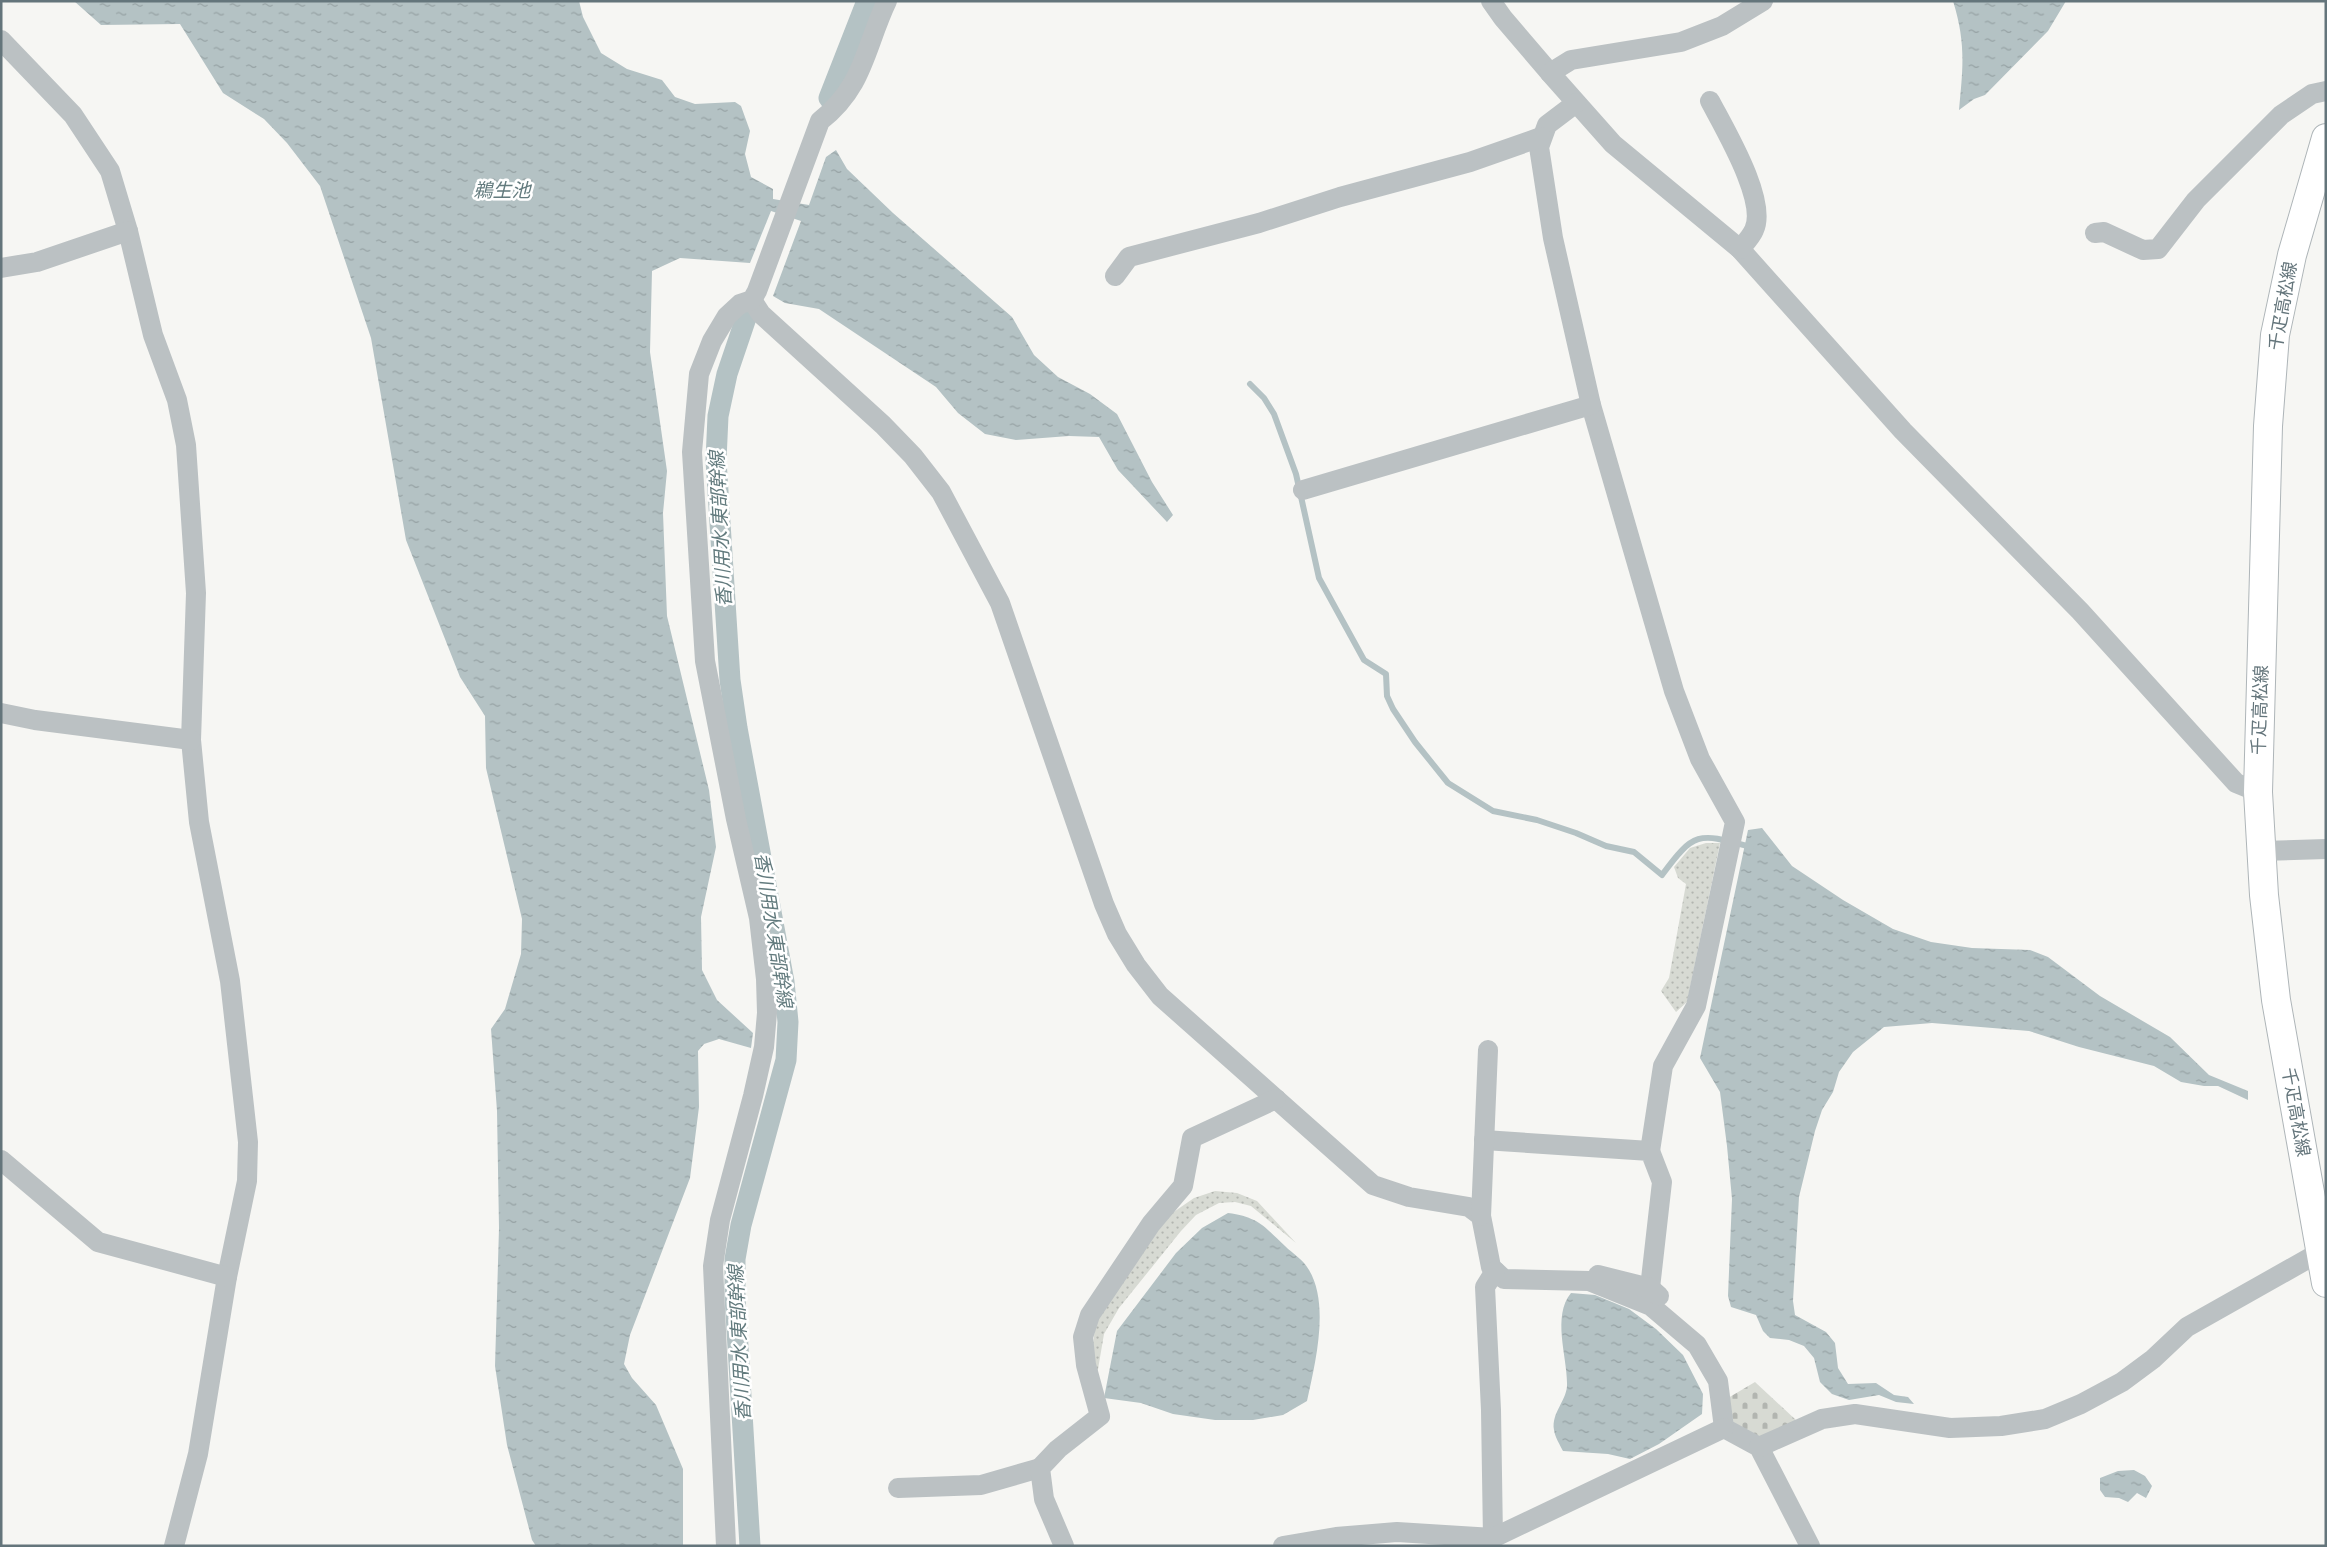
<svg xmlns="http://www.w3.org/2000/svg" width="2327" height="1547" viewBox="0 0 2327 1547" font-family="Karla,'Noto Sans JP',sans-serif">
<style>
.grass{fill:url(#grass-dots)}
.cemetery{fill:url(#cemetery-stones)}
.water{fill:url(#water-ripples)}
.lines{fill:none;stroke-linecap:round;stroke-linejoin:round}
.stream{stroke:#b4c2c4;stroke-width:6}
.canal{stroke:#b4c2c4;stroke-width:21}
.secondary-casing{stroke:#aeb5b8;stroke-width:30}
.street{stroke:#bbc1c3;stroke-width:20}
.secondary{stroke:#fff;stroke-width:28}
.labels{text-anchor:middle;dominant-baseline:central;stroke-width:5;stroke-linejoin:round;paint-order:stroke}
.street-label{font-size:18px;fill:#64757b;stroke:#fff}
.water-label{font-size:19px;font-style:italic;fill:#637b7e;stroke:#fff}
</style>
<defs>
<pattern id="grass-dots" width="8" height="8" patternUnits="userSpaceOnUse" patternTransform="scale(1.25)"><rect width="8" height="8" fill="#d7dad3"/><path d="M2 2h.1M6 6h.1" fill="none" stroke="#b2b5b0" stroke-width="1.8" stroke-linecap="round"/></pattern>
<pattern id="cemetery-stones" width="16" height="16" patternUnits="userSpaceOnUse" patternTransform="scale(1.25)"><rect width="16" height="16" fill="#d7dad3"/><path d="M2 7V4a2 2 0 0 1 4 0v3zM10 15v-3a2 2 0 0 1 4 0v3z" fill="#b2b5b0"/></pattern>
<pattern id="water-ripples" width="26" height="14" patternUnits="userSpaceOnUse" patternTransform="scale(1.25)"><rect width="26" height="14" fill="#b4c2c4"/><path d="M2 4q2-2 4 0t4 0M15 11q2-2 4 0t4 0" fill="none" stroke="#96a2a4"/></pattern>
</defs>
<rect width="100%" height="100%" fill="#f6f6f3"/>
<!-- grass -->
<g class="grass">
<polygon points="1706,843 1720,843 1687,1002 1676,1012 1661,991 1669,978 1686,884 1678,878 1674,867 1690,848"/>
<polygon points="1215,1191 1237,1193 1257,1201 1296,1243 1251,1206 1235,1202 1219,1203 1196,1215 1181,1231 1119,1308 1104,1334 1097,1375 1092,1351 1096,1321 1165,1218 1194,1198"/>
</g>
<!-- cemetery -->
<polygon class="cemetery" points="1755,1382 1797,1421 1760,1439 1733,1422 1728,1398"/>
<!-- water -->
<g class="water">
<polygon points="74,1 579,1 583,17 601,53 627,69 662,80 675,97 695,104 735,102 741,106 750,131 745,154 751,177 773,189 773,199 809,205 826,157 836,150 847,169 893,213 1012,317 1034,355 1058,377 1090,394 1117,414 1152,482 1173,515 1167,522 1118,470 1099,437 1069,436 1016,440 985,434 958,413 936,387 819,309 785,303 773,296 801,221 771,211 750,263 680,258 652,271 650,352 667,471 663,513 667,616 709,790 716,847 701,917 702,970 717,1000 753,1033 751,1048 719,1039 704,1044 698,1051 699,1107 690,1178 630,1335 624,1364 632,1378 656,1405 683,1469 683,1546 536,1546 532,1540 507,1445 495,1366 499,1228 497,1111 491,1029 505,1009 521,954 522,919 486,768 485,716 460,677 406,540 371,338 320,186 287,143 264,119 223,93 180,24 101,25"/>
<path d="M1953 1H2066L2048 31 1985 95 1974 99 1959 110C1963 67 1966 43 1953 1Z"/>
<polygon points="1762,828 1792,866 1843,900 1893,929 1931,942 1972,948 2030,950 2048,957 2100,996 2170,1037 2209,1075 2248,1091 2248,1100 2218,1086 2204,1086 2181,1082 2154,1066 2079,1047 2029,1031 1932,1023 1884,1027 1853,1052 1839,1072 1833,1092 1822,1110 1815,1131 1799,1197 1793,1301 1795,1315 1826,1332 1835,1343 1838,1368 1848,1384 1876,1383 1894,1395 1908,1397 1914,1404 1896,1402 1879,1395 1849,1400 1832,1394 1820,1382 1814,1358 1804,1346 1789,1340 1770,1338 1763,1331 1756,1315 1731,1307 1728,1296 1732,1199 1727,1146 1720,1092 1700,1058 1748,830"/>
<path d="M1228 1213C1258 1217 1264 1226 1285 1246 1293 1254 1303 1259 1309 1270 1330 1305 1315 1364 1307 1401L1283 1415 1253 1420H1215L1173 1414 1141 1403 1104 1398 1117 1331 1176 1253 1202 1228Z"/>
<path d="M1571 1293 1595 1295 1629 1309 1656 1329 1683 1355 1703 1394 1702 1414 1659 1444 1630 1459 1608 1454 1563 1451C1560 1445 1555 1437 1554 1430 1551 1412 1568 1400 1567 1383 1567 1356 1552 1316 1571 1293Z"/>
<polygon points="2134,1470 2145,1476 2152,1486 2146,1498 2137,1493 2128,1502 2119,1498 2105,1497 2100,1490 2100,1478 2118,1471"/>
</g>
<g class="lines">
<!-- stream -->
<path class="stream" d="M1250 384 1264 398 1274 414 1296 474 1319 578 1364 660 1386 674 1387 696 1393 709 1415 742 1448 783 1493 811 1537 820 1576 833 1606 846 1634 852 1662 875C1695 830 1699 833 1751 847"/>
<!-- canal -->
<g class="canal">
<polyline points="829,98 867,1"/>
<polyline points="747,315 727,374 718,416 716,460 730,680 737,728 784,982 788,1022 786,1060 741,1225 735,1259 735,1297 750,1546"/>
</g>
<defs>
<polyline id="secondary" points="2326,138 2292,255 2275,335 2268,426 2258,792 2264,895 2276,1000 2326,1283"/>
</defs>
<!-- secondary casing -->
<use href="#secondary" class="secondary-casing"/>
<!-- street -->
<g class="street">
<polyline points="1491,1 1503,18 1550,73"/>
<polyline points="1763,1 1722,26 1681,42 1571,60 1550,73 1613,144 1740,249 1903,431 2080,611 2236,783 2258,792"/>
<polyline points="1,40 73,115 110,171 128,231 153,335 177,400 186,445 196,593 191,740 199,822 230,981 248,1142 247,1181 227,1277 198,1454 174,1546"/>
<path d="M1710 101C1724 128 1768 201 1754 230 1751 237 1745 243 1740 249"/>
<polyline points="1576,103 1547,125 1539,147 1553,238 1591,405 1674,691 1700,759 1735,822 1696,1006 1663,1066 1650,1151"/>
<polyline points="2095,233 2104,232 2143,250 2158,249 2196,200 2281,115 2312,94 2326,91"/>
<polyline points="1,268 37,262 128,231"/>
<polyline points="1115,276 1129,257 1259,223 1340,197 1470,162 1541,137"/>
<polyline points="752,300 761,314 883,425 913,456 941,492 1000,603 1104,904 1117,934 1136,965 1160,996 1373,1185 1409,1197 1469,1207 1481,1216 1491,1267 1504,1279 1589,1281 1651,1306 1697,1345 1718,1381 1724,1428 1759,1447 1810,1546"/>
<polyline points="1303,490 1591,405"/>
<polyline points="1,713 35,720 191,740"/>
<polyline points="2261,851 2326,849"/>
<polyline points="1484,1140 1650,1151 1662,1182 1650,1288"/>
<polyline points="1,1160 98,1242 227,1277"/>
<polyline points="1481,1216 1488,1050"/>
<polyline points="1598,1275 1650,1288 1659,1296"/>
<polyline points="1759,1447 1822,1419 1855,1414 1950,1428 2001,1426 2045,1419 2081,1404 2122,1382 2153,1359 2187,1327 2320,1252"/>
<polyline points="898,1488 981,1485 1040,1468"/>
<polyline points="1493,1538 1491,1410 1485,1287 1495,1271"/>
<path d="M726 1546 713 1266 720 1220 753 1096 764 1047 767 1013 766 979 759 918 736 819 705 661 692 452 699 374 712 341 727 316 740 304 752 300 757 291 820 121C864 87 865 47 887 1"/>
<polyline points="1064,1546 1044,1499 1040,1468 1058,1449 1100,1416 1086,1365 1083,1337 1090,1315 1151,1224 1183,1186 1192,1138 1276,1099"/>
<polyline points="1283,1546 1336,1537 1397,1532 1493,1538 1724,1428"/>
</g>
<!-- secondary -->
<use href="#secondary" class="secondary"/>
</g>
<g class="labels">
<!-- street labels -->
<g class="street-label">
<text transform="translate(2283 306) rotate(-80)">千疋高松線</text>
<text transform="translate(2260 710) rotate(-88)">千疋高松線</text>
<text transform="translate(2296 1112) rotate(80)">千疋高松線</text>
</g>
<!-- water labels -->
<g class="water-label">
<text x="502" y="191">鵜生池</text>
<text transform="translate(721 529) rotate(-93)">香川用水 東部幹線</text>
<text transform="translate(773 930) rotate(81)">香川用水 東部幹線</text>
<text transform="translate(740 1343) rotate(-93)">香川用水 東部幹線</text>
</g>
</g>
<!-- border -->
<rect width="2327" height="1547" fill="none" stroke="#64757b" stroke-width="5"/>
</svg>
